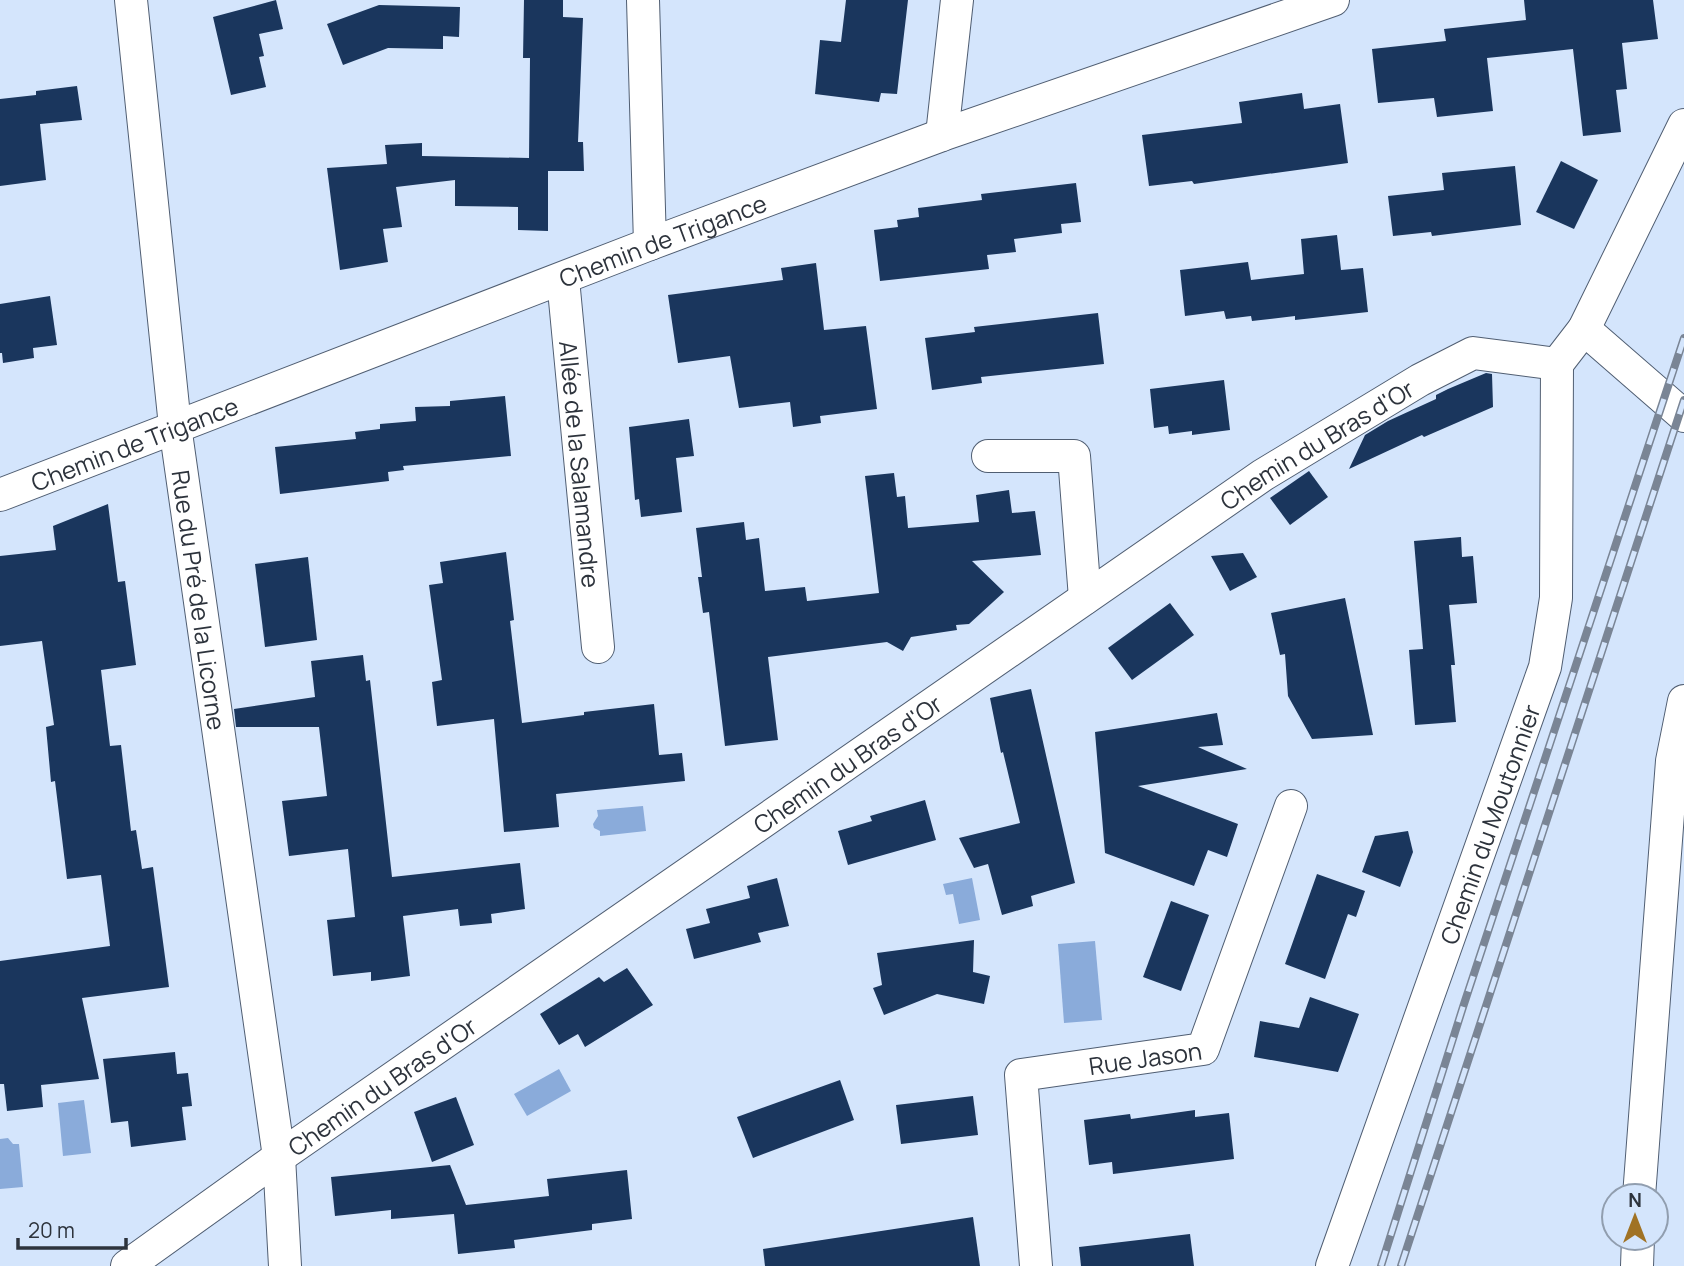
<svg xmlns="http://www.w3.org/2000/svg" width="1684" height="1266" viewBox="0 0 1684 1266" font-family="Manrope,sans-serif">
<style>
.water{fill:#8aabda}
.building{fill:#1a365d}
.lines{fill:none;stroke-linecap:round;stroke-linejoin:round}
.street-casing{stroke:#505e72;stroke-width:34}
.street{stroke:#fff;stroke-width:32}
.rail-casing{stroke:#7a8595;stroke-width:8}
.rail{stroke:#d4e5fc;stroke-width:5;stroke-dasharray:16;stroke-linecap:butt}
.labels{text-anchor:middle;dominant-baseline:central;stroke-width:7;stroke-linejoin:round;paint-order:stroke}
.street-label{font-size:24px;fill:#2d333c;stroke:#d4e5fc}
</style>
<rect width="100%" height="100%" fill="#d4e5fc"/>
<!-- water -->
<g class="water">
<polygon points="643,806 646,831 600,836 600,831 594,828 593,824 598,816 597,810"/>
<polygon points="972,878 980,920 959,924 953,894 946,895 943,884"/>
<polygon points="1095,941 1102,1020 1064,1023 1058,944"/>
<polygon points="559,1069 571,1091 527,1116 514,1094"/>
<polygon points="84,1100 91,1153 63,1156 58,1103"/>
<polygon points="8,1138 13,1144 19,1144 23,1187 0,1189 0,1139"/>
</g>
<!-- building -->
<g class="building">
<polygon points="276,0 283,29 259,34 264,56 259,57 266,87 231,95 213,17"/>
<polygon points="524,0 563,0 563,17 583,18 578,142 583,142 584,171 548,171 548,231 518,230 518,207 455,206 455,180 396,187 402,227 383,229 388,262 340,270 327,168 387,164 385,145 422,143 422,156 529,158 530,58 523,58"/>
<polygon points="846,0 908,0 897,94 881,93 879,102 815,94 820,40 841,42"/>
<polygon points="1524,0 1653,0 1658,39 1622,43 1627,89 1616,90 1621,132 1583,136 1573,49 1487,58 1493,111 1437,117 1434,98 1378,103 1372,49 1446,41 1444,29 1526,20"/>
<polygon points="379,5 460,7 459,37 443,36 443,49 388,48 343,65 327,24"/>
<polygon points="77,86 82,120 40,124 46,180 0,186 0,99 36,95 36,91"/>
<polygon points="1302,93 1304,109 1340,104 1348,163 1194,184 1192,181 1149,186 1142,135 1242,123 1239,102"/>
<polygon points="1561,161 1598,180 1574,229 1536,212"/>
<polygon points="1515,166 1521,225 1432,236 1431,232 1393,236 1388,196 1444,190 1442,173"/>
<polygon points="1076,183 1081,222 1061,224 1062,233 1014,239 1016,252 987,255 989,269 880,281 874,230 898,227 897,220 919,217 918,208 982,200 981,194"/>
<polygon points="1337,235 1341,270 1363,268 1368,312 1295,320 1295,316 1252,321 1251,316 1226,319 1224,311 1185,316 1180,270 1248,262 1251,280 1304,274 1301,239"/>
<polygon points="816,263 824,330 866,326 877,409 820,416 821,423 793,427 790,402 739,408 730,356 678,363 668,295 783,280 781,268"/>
<polygon points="50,296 57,345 33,348 34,358 3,363 2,353 0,353 0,304"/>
<polygon points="1098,313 1104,364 981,377 982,383 932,390 925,338 975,332 974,327"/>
<polygon points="1486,373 1492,374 1493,407 1424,437 1422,435 1349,469 1365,435 1388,421 1436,399 1436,395 1448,389"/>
<polygon points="1224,380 1230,430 1192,435 1192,431 1169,434 1168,426 1154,428 1150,389"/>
<polygon points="505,396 511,456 403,466 404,470 388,472 389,481 280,494 275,447 356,439 355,432 380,429 380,424 416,421 415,407 450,406 450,401"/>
<polygon points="689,419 694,456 676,458 682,512 641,517 639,499 635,500 629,427"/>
<polygon points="1309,471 1328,497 1290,525 1270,498"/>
<polygon points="894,473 897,497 905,496 908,528 979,522 976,495 1009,490 1012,513 1035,511 1041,555 972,561 1004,592 969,624 956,625 957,630 911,637 903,651 887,642 768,657 778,740 725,746 709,612 703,613 698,577 702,577 696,528 744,522 746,540 759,538 765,591 805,587 807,601 879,593 865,476"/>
<polygon points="108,504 118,582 125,581 136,665 101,670 110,746 121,745 131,831 136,830 142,869 153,867 169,987 82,998 99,1079 41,1085 43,1107 7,1111 4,1084 0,1084 0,961 110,946 101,875 67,879 55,781 51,782 46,727 54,725 42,641 0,646 0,556 56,550 53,526"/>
<polygon points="1461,537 1462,557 1473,556 1477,603 1449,605 1455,665 1451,665 1456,722 1415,725 1409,650 1423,649 1414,541"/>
<polygon points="506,552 514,620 510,621 522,723 584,715 584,712 654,704 659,755 682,753 685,781 556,794 559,827 504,832 494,719 437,726 432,682 442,680 429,585 443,583 440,562"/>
<polygon points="1243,553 1257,577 1230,591 1211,556"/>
<polygon points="308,557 317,640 265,647 255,564"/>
<polygon points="1345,598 1373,735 1312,739 1288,696 1285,654 1280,655 1271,613"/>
<polygon points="1170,603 1194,635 1132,680 1108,648"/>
<polygon points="363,655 366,681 370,680 392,877 520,863 525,909 491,914 492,923 460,926 458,909 403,916 410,976 371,981 371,972 333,976 327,920 355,917 348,849 289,856 282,801 327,796 319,727 236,727 234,709 315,697 311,661"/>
<polygon points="1031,689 1075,883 1031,896 1033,906 1002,915 988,864 974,868 959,838 1020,823 1003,752 1001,753 990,698"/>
<polygon points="1217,713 1223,745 1198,747 1247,769 1138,786 1238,824 1227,857 1208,850 1194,886 1105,853 1095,732"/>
<polygon points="925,800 936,840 848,865 838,831 872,821 870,816"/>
<polygon points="1408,831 1413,852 1400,887 1362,872 1375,836"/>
<polygon points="1317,874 1365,891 1356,917 1348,914 1325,979 1285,964"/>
<polygon points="777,878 789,926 758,933 761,942 694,959 686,929 710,923 706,909 750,898 747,886"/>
<polygon points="1171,901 1209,915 1181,991 1143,977"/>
<polygon points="974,940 973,972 990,976 984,1004 937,994 884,1015 873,988 882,985 877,953"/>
<polygon points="627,968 653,1005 585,1047 578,1034 559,1045 540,1014 599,977 604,982"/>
<polygon points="1310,997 1359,1014 1338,1072 1254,1057 1260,1021 1299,1028"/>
<polygon points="175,1052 177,1074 188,1073 192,1106 182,1107 186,1140 131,1147 128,1121 111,1123 103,1059"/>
<polygon points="840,1080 854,1120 753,1158 737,1117"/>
<polygon points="973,1096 978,1135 901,1144 896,1105"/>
<polygon points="456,1097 474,1145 432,1162 414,1112"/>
<polygon points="1195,1110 1195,1117 1229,1113 1234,1159 1113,1174 1112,1162 1089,1165 1084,1120 1130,1114 1131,1119"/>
<polygon points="450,1165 466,1205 549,1196 547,1179 627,1170 632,1219 592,1224 592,1230 514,1240 515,1248 458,1254 454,1214 391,1219 391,1210 335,1216 331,1177"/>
<polygon points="973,1217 980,1266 765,1266 763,1249"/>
<polygon points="1190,1234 1194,1266 1081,1266 1079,1247"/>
</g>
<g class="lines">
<defs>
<g id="street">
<path id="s1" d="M131 0 175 426 279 1157 285 1266"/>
<polyline points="643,0 650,244"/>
<polyline points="942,135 957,0"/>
<path id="s2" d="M563 279 598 647"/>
<polyline points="1584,329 1684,416"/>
<polyline points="988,456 1074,456 1085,598"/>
<path id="s3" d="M0 495 650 244 942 135 1333 0"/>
<polyline points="1639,1196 1672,761 1684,701"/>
<path id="s4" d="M127 1266 279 1157 1263 475 1420 380 1473 353 1557 364 1584 329 1684 125"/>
<path id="s5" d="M1036 1266 1021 1075 1203 1049 1291 806"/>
<path id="s6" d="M1332 1266 1545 667 1556 598 1557 364"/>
<polyline points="1637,1266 1638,1238"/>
</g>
</defs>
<!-- street casing -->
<use href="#street" class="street-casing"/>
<!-- street -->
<use href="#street" class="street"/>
<defs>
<g id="rail">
<polyline points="1381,1266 1463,1007 1684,338"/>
<polyline points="1401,1266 1684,400"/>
</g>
</defs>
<!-- rail casing -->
<use href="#rail" class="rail-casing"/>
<!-- rail -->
<use href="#rail" class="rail"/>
</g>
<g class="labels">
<!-- street labels -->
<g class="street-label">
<text stroke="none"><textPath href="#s3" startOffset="710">Chemin de Trigance</textPath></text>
<text stroke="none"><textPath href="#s3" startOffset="144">Chemin de Trigance</textPath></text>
<text stroke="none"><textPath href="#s4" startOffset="1446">Chemin du Bras d'Or</textPath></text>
<text stroke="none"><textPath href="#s2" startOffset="186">Allée de la Salamandre</textPath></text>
<text stroke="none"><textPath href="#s1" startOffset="604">Rue du Pré de la Licorne</textPath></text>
<text stroke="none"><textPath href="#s4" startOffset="878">Chemin du Bras d'Or</textPath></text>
<text stroke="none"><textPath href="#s6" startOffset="469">Chemin du Moutonnier</textPath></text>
<text stroke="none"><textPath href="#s5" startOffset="317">Rue Jason</textPath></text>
<text stroke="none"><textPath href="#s4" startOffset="312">Chemin du Bras d'Or</textPath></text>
</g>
</g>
<!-- north arrow -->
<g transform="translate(1635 1217)"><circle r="33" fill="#d4e5fc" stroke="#919eaf" stroke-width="2"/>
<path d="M0-5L12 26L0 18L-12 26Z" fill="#a07224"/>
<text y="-10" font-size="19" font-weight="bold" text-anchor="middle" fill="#2d333c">N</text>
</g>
<!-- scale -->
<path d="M18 1238v10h108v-10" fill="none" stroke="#2d333c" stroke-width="3.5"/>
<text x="28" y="1238" font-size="21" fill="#2d333c" stroke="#d4e5fc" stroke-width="5" paint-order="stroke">20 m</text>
</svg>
